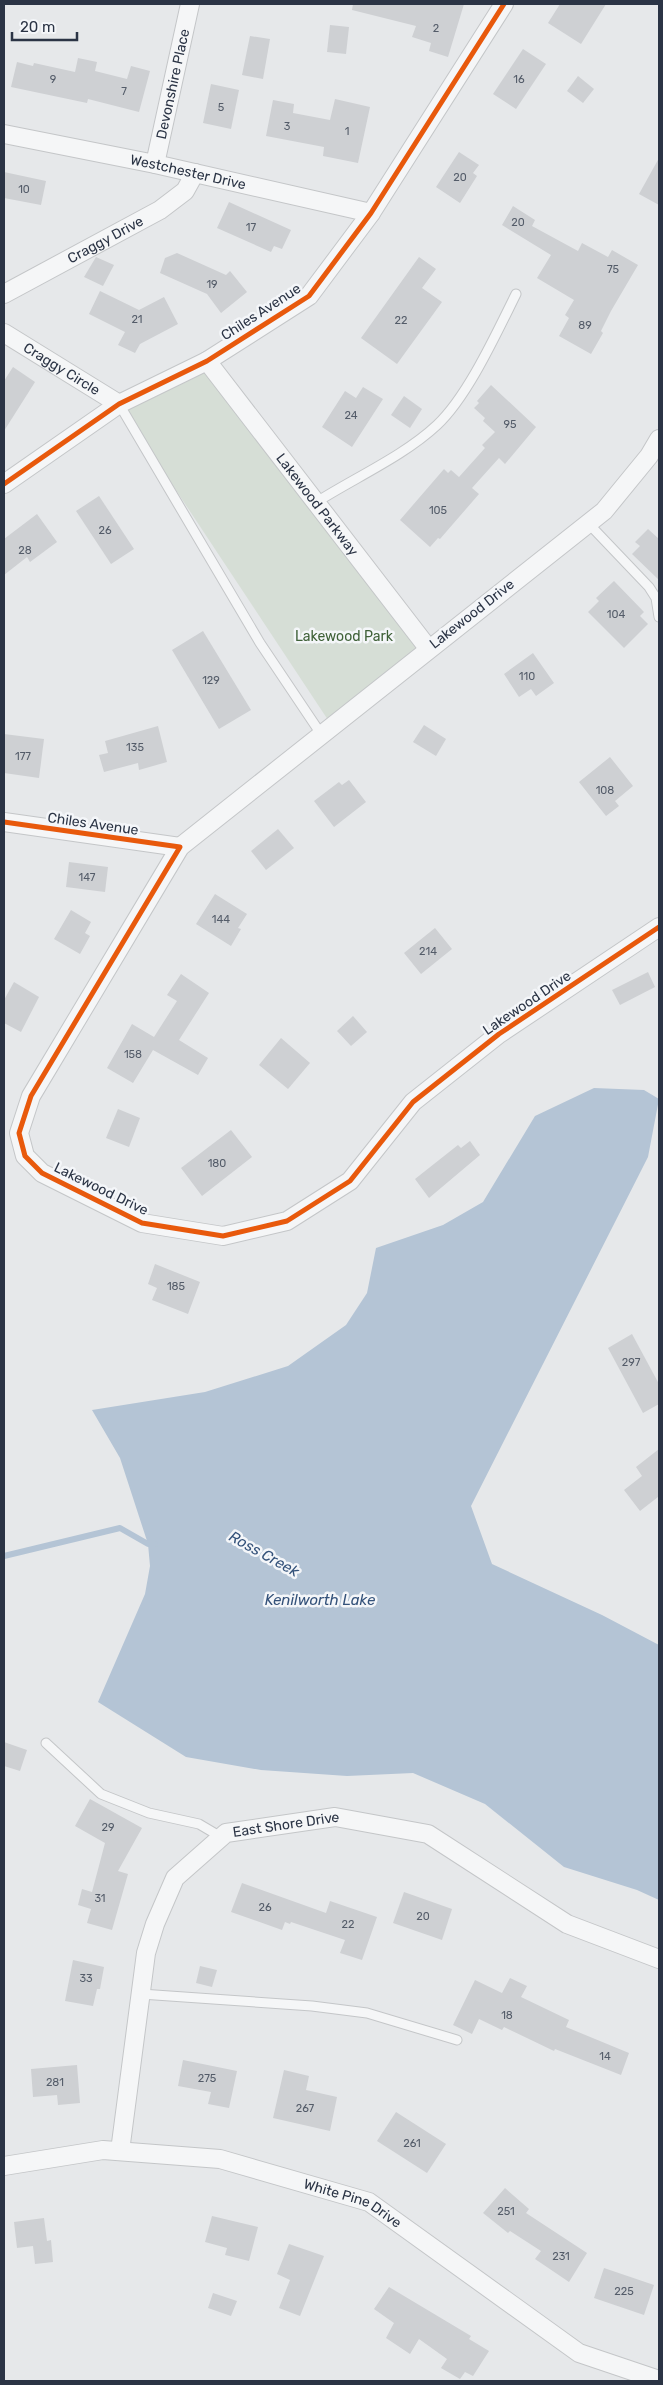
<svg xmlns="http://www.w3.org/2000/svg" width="663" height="2385" viewBox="0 0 663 2385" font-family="Rubik,sans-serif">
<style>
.green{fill:#d6ded6}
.water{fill:#b4c4d5}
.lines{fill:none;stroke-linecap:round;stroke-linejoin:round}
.stream{stroke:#b4c4d5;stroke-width:6}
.building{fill:#ced0d3}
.service-casing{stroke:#c4c6c8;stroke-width:11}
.minor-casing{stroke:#c4c6c8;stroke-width:20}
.service{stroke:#f5f6f7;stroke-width:9}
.minor{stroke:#f5f6f7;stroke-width:18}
.cycleway-casing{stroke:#f4f6f9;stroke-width:8}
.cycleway{stroke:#e8590c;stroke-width:5}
.labels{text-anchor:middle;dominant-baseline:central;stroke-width:5;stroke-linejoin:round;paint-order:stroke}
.number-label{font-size:11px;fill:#545c69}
.street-label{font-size:14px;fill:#2b3445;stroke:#f4f6f9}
.park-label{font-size:14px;fill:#3f6138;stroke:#f4f6f9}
.water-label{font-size:15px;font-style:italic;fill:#34527a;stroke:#f4f6f9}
</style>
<rect width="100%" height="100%" fill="#e6e8ea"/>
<!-- green -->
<polygon class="green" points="207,361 428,648 332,726 119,404"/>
<!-- water -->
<polygon class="water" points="594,1088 644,1090 659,1099 648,1157 471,1506 492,1564 602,1615 659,1645 659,1900 637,1890 564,1867 485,1804 413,1773 347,1776 261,1770 186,1757 98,1702 145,1594 150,1566 148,1544 120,1458 92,1410 205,1392 288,1366 346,1325 367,1293 376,1248 443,1225 483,1202 535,1116"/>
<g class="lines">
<!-- stream -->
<polyline class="stream" points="4,1556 120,1528 148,1544 155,1544"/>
</g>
<!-- building -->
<g class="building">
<polygon points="353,4 464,4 448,57 429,51 431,43 412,37 416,26 352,10"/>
<polygon points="560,4 606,4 581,44 548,23"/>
<polygon points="330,25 349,27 346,54 327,52"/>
<polygon points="250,36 270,39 263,79 242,75"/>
<polygon points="523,49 546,64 516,109 493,94"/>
<polygon points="78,58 97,62 95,71 127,79 131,66 150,71 139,112 88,99 87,103 11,87 17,62 33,66 34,63 75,72"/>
<polygon points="578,76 594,89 583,103 567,91"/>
<polygon points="211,84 239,90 231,129 203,123"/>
<polygon points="335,99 370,107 358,163 323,156 324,147 266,136 273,100 294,104 293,113 330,120"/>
<polygon points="459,152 479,165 473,173 477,176 460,203 436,187"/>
<polygon points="659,158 659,205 639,194"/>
<polygon points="4,172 46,181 41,205 4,198"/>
<polygon points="229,202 291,230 282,249 274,246 271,252 217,228"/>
<polygon points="513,206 535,220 532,226 578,251 582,243 608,257 612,250 638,265 611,311 601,331 603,333 591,354 559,336 569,318 565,315 574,300 537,278 551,255 502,225"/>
<polygon points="177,253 226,275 230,271 247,292 221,313 207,294 160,273 165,258"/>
<polygon points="96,257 114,265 103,286 84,277"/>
<polygon points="419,257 436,269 422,288 442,302 397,364 361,338"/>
<polygon points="100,291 139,310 164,297 178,324 140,344 135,353 118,345 125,332 89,314"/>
<polygon points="13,367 35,382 4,431 4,381"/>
<polygon points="491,385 536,427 505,464 499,458 472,488 479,494 440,539 438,538 430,547 400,520 444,469 448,473 451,470 459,477 485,448 482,445 495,432 483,421 485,418 474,408 479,403 477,401"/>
<polygon points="363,387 383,399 352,447 322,427 345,391 356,398"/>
<polygon points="404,396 422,409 410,428 391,415"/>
<polygon points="99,496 134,549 111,564 76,511"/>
<polygon points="37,514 57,542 30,562 27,557 4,575 4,539"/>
<polygon points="648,529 659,539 659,580 632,554 640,546 635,542"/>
<polygon points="614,581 644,612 640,616 648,624 624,648 588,612 599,601 596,598"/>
<polygon points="203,631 251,710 219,729 172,650"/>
<polygon points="533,653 554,683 536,696 531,689 519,697 504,674"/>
<polygon points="424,725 446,739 436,756 413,742"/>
<polygon points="158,726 167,762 139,770 138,763 104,772 99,755 108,753 105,741"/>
<polygon points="4,734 44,739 39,778 4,773"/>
<polygon points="610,757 633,786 615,801 619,806 606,816 579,782"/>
<polygon points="349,780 366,802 334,827 314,801 339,782 342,785"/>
<polygon points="278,829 294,848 266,870 251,851"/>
<polygon points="69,862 108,867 105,892 66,887"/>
<polygon points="215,894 247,914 238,928 241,929 231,946 196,924"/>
<polygon points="71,910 91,922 85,933 90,936 80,954 54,939"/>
<polygon points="435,928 452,949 421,974 404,953"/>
<polygon points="648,972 655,987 620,1005 612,990"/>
<polygon points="181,974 209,993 179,1040 208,1058 198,1075 153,1050 133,1083 107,1068 132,1024 154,1037 177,1001 167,995"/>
<polygon points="14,982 39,997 21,1032 4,1023 4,1000"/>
<polygon points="353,1016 367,1032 351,1046 337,1031"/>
<polygon points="281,1038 310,1063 288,1089 259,1065"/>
<polygon points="118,1109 140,1118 129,1147 106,1138"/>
<polygon points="231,1130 252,1157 202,1196 181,1168"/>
<polygon points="470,1141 480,1155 429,1198 415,1179 458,1145 461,1148"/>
<polygon points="155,1264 200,1282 188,1314 152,1300 157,1288 148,1284"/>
<polygon points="632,1334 659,1384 659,1404 643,1413 608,1348"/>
<polygon points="659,1449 659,1499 658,1497 640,1511 624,1490 642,1476 636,1467"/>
<polygon points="4,1742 27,1750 20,1771 4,1766"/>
<polygon points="90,1799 142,1828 118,1871 128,1874 112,1930 87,1923 91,1909 78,1905 82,1889 92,1892 105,1843 75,1826"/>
<polygon points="242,1883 326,1913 330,1901 377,1917 362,1960 340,1953 345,1940 291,1922 290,1924 285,1922 282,1930 231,1912"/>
<polygon points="404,1892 452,1909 442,1940 393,1923"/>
<polygon points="73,1960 104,1967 100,1989 97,1989 93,2006 65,2001"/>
<polygon points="200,1966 217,1970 212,1987 196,1983"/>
<polygon points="510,1978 527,1986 521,1997 569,2020 566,2027 629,2053 621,2075 555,2049 554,2051 504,2027 502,2030 479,2019 472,2034 453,2025 475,1980 502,1993"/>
<polygon points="183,2060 237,2071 229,2108 208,2104 211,2092 178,2086"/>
<polygon points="77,2065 80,2103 58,2105 57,2095 33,2097 31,2069"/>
<polygon points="284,2070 309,2076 306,2090 337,2097 330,2131 273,2118"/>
<polygon points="396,2112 446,2144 427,2173 377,2141"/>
<polygon points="505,2188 529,2209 526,2213 587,2253 569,2282 535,2259 541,2251 510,2231 508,2233 483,2213"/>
<polygon points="212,2216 258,2227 249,2261 225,2255 227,2248 205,2242"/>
<polygon points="44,2218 47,2241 51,2240 53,2262 35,2264 33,2246 17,2248 14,2222"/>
<polygon points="289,2244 324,2256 300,2316 279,2308 290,2280 277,2274"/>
<polygon points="604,2268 654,2285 644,2315 594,2298"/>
<polygon points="389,2287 471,2336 469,2339 489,2351 473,2376 465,2372 460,2379 441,2368 447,2359 419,2339 410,2354 386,2338 394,2323 374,2309"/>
<polygon points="213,2293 237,2301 231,2316 208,2308"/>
</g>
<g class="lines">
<defs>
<g id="service">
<polyline points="119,404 260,643 321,734"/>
<path d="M315 503C354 478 404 456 437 425 468 396 497 332 516 294"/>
<polyline points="588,523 649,587 656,598 659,617"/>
<polyline points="46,1743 101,1794 149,1813 199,1824 221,1837"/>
<polyline points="141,1994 312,2006 367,2013 457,2040"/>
</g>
<g id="minor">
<path id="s1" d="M4 134 155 164 371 213"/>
<path id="s2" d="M155 164 190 4"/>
<path id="s3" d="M4 294 160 210 185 191 195 173"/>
<path id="s4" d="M4 333 119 404"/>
<path id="s5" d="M207 361 428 648"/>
<polyline points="659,439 649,456 604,511 180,847 31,1096 19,1133 25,1156 42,1173 142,1223 223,1236 287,1221 350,1181 413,1102 499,1034 659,927"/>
<polyline points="4,484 119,404 207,361 309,296 371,213 504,4"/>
<polyline points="4,822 180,847"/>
<path id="s6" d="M120 2151 146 1953 155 1924 175 1878 226 1833 335 1817 428 1834 567 1924 659 1959"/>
<path id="s7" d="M4 2166 103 2150 220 2159 369 2202 579 2353 659 2380"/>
</g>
</defs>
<!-- service casing -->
<use href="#service" class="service-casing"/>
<!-- minor casing -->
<use href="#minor" class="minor-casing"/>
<!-- service -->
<use href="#service" class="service"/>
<!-- minor -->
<use href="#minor" class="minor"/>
<defs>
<g id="cycleway">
<polyline points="4,484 119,404 207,361 309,296 371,213 504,4"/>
<polyline points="4,822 180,847 31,1096 19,1133 25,1156 42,1173 142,1223 223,1236 287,1221 350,1181 413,1102 499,1034 659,927"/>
</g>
</defs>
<!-- cycleway casing -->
<use href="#cycleway" class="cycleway-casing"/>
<!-- cycleway -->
<use href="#cycleway" class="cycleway"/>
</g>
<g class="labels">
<!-- number labels -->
<g class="number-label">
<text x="436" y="28">2</text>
<text x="53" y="79">9</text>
<text x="519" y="79">16</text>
<text x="124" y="91">7</text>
<text x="221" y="107">5</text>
<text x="287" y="126">3</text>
<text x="347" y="131">1</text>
<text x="460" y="177">20</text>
<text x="24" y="189">10</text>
<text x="518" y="222">20</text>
<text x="251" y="227">17</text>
<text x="613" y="269">75</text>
<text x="212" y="284">19</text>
<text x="137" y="319">21</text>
<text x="401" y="320">22</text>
<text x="585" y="325">89</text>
<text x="351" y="415">24</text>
<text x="510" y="424">95</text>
<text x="438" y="510">105</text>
<text x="105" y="530">26</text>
<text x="25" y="550">28</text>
<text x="616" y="614">104</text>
<text x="527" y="676">110</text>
<text x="211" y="680">129</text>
<text x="135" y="747">135</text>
<text x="23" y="756">177</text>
<text x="605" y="790">108</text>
<text x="87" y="877">147</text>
<text x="221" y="919">144</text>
<text x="428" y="951">214</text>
<text x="133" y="1054">158</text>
<text x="217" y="1163">180</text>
<text x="176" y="1286">185</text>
<text x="631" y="1362">297</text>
<text x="108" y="1827">29</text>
<text x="100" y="1898">31</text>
<text x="265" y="1907">26</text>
<text x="423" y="1916">20</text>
<text x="348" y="1924">22</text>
<text x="86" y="1978">33</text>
<text x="507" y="2015">18</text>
<text x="605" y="2056">14</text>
<text x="207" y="2078">275</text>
<text x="55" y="2082">281</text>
<text x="305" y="2108">267</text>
<text x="412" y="2143">261</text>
<text x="506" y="2211">251</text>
<text x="561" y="2256">231</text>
<text x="624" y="2291">225</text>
</g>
<!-- street labels -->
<g class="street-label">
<text stroke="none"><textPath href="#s2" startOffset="82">Devonshire Place</textPath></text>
<text stroke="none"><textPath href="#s1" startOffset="188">Westchester Drive</textPath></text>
<text stroke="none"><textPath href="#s3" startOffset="115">Craggy Drive</textPath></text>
<text transform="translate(261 312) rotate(-33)">Chiles Avenue</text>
<text stroke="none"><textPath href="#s4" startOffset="68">Craggy Circle</textPath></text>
<text stroke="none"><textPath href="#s5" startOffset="181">Lakewood Parkway</textPath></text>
<text transform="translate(472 614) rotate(-38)">Lakewood Drive</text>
<text transform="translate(93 824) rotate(8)">Chiles Avenue</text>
<text transform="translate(527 1003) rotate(-34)">Lakewood Drive</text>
<text transform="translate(101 1189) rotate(26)">Lakewood Drive</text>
<text stroke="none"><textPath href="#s6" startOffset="409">East Shore Drive</textPath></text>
<text stroke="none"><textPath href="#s7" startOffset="358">White Pine Drive</textPath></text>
</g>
<!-- park labels -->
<g class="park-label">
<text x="344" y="636">Lakewood Park</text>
</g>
<!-- water labels -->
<g class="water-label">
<text transform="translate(264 1554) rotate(29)">Ross Creek</text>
<text x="320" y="1600">Kenilworth Lake</text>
</g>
</g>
<!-- border -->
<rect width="663" height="2385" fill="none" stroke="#2b3445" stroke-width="10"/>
<!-- scale -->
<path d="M12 32v8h65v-8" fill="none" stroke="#2b3445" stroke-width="2.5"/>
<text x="20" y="32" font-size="15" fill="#2b3445" stroke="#f4f6f9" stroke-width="4" paint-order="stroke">20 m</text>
</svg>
